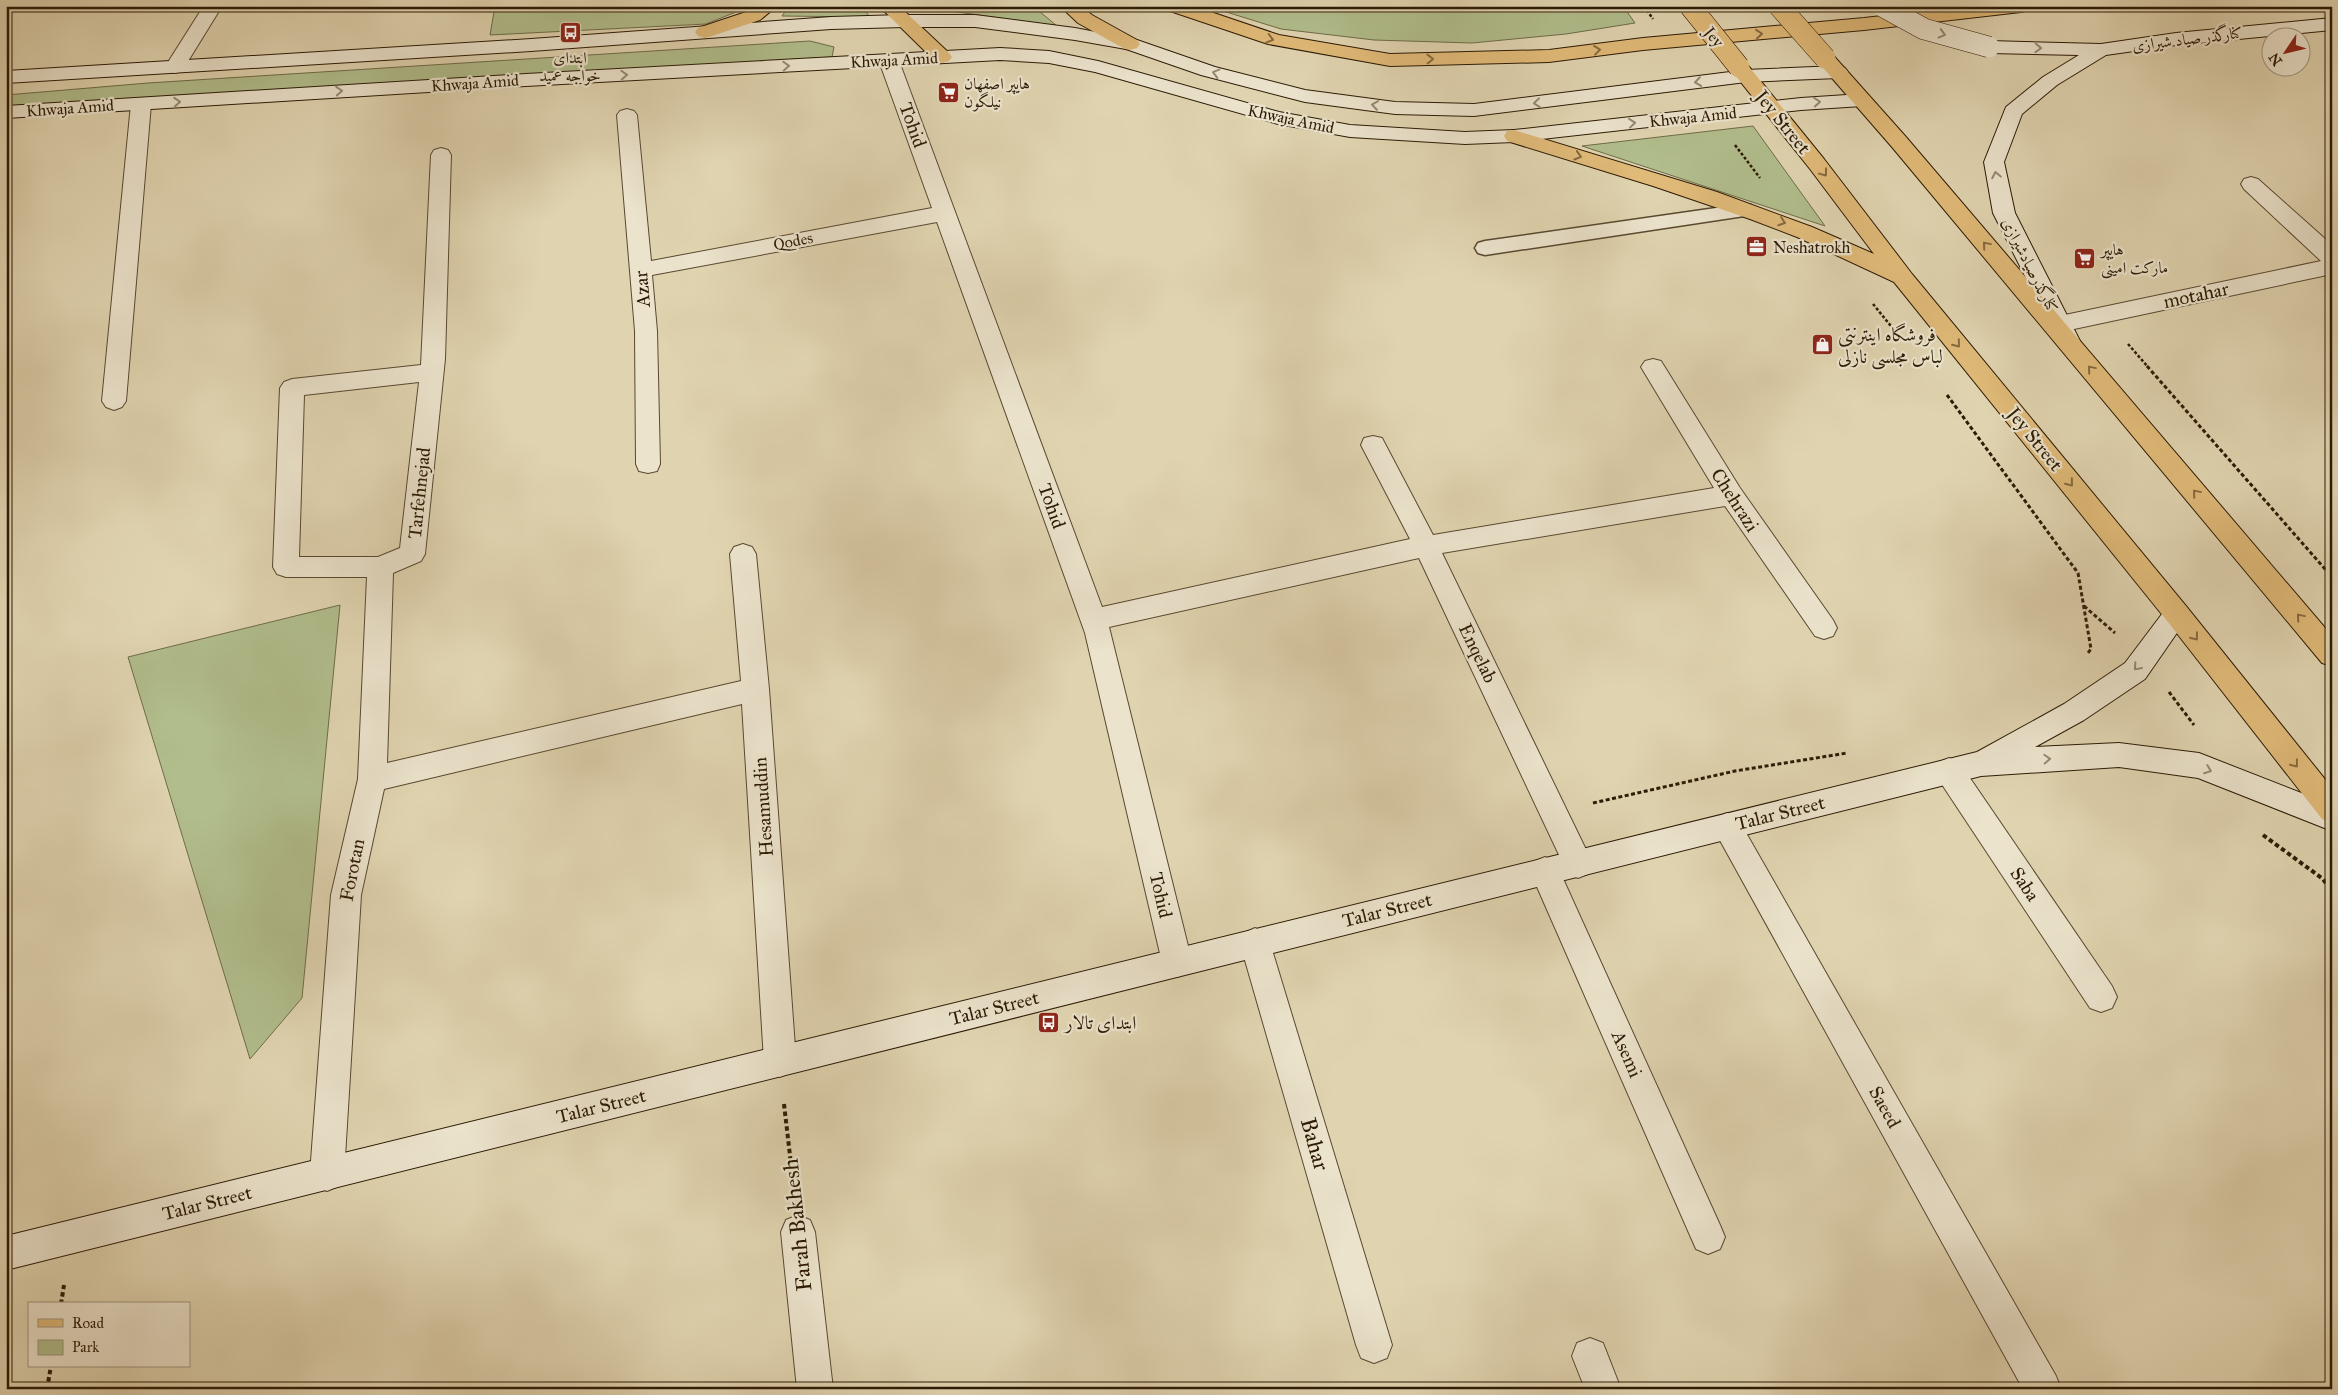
<svg xmlns="http://www.w3.org/2000/svg" width="2338" height="1395" viewBox="0 0 2338 1395" font-family="'IM FELL Great Primer',Amiri,serif">
<style>
.green{fill:#b1bd8c;stroke:#6e6c48}
.lines{fill:none;stroke-linecap:round;stroke-linejoin:round}
.lane-casing{stroke:#594830;stroke-width:3}
.street-casing{stroke:#594830;stroke-width:2}
.secondary-casing{stroke:#2c1a05;stroke-width:2}
.primary-casing{stroke:#2c1a05;stroke-width:2}
.highway-casing{stroke:#2c1a05;stroke-width:2}
.path-far2{stroke:#2c1a05;stroke-width:2.5;stroke-dasharray:3 2;stroke-linecap:butt}
.path-far1{stroke:#2c1a05;stroke-width:3;stroke-dasharray:4 2.5;stroke-linecap:butt}
.path{stroke:#2c1a05;stroke-width:4;stroke-dasharray:4.5 3;stroke-linecap:butt}
.lane{fill:#ebe3cc;fill-rule:evenodd}
.street{fill:#ebe3cc;fill-rule:evenodd}
.secondary{fill:#ebe3cc;fill-rule:evenodd}
.primary{fill:#e0ba78;fill-rule:evenodd}
.highway{fill:#e0ba78;fill-rule:evenodd}
.secondary-bridge-casing{stroke:#2c1a05;stroke-width:22;stroke-linecap:butt}
.primary-bridge-casing{stroke:#2c1a05;stroke-width:22;stroke-linecap:butt}
.path-bridge{stroke:#2c1a05;stroke-width:2.5;stroke-dasharray:3 2;stroke-linecap:butt}
.secondary-bridge{stroke:#ebe3cc;stroke-width:21}
.primary-bridge{stroke:#e0ba78;stroke-width:21}
.oneway{stroke:#866a3e}
.oneway2{stroke:#958972}
.labels{text-anchor:middle;dominant-baseline:central;stroke-width:4.5;stroke-linejoin:round;paint-order:stroke}
.far-street-label{font-size:16px;fill:#2c1a05;stroke:#ebe3cc}
.far-poi-label{font-size:16px;fill:#2c1a05;stroke:#ebe3cc;text-anchor:start}
.street-label{font-size:19px;fill:#2c1a05;stroke:#ebe3cc}
.poi-label{font-size:19px;fill:#2c1a05;stroke:#ebe3cc;text-anchor:start}
.near-street-label{font-size:22px;fill:#2c1a05;stroke:#ebe3cc}
</style>
<rect width="100%" height="100%" fill="#e0d4b0"/>
<filter id="stains"><feTurbulence type="fractalNoise" baseFrequency=".004" numOctaves="4"/><feColorMatrix values="0 0 0 0 .2 0 0 0 0 .09 0 0 0 0 .02 0 0 0 .5 -.17"/></filter>
<radialGradient id="worn" r=".72"><stop offset=".6" stop-color="#630" stop-opacity="0"/><stop offset="1" stop-color="#630" stop-opacity=".3"/></radialGradient>
<!-- green -->
<g class="green">
<polygon points="495,6 751,6 706,24 490,35"/>
<polygon points="789,6 861,6 870,17 782,16"/>
<polygon points="900,6 1033,6 1057,26 950,11 905,11"/>
<polygon points="1207,6 1623,6 1635,23 1566,34 1472,43 1374,40 1281,29"/>
<polygon points="810,41 834,47 832,57 6,106 6,95 148,83"/>
<polygon points="1753,126 1825,226 1582,146"/>
<polygon points="340,605 302,998 250,1059 128,657"/>
</g>
<g class="lines">
<defs>
<polygon id="lane" points="1744,204 1751,205 1754,210 1751,215 1485,255 1478,253 1475,248 1478,243 1485,241"/>
<g id="street">
<polygon points="203,7 214,6 219,11 182,71 175,73 168,71 165,67"/>
<polygon points="889,55 896,57 899,61 1102,607 1410,539 1361,445 1364,438 1373,436 1382,438 1433,535 1714,488 1641,367 1645,361 1653,359 1661,361 1740,488 1833,620 1837,628 1833,636 1824,639 1815,636 1725,506 1442,553 1593,864 1588,874 1578,878 1568,874 1419,558 1109,627 1192,962 1188,972 1177,977 1166,972 1162,962 1085,633 937,222 652,275 657,331 660,464 657,471 648,473 639,471 636,464 635,331 617,115 620,111 627,109 634,111 637,115 651,261 932,208 879,61 882,57"/>
<polygon points="141,98 148,100 151,104 126,401 122,407 114,410 106,407 102,401 131,104 134,100"/>
<path d="M441 148 448 150 451 155 445 359 425 554 421 561 393 573 387 763 741 681 730 554 734 547 743 544 752 547 756 554 769 689 796 1061 791 1072 780 1077 769 1072 764 1061 742 704 384 789 361 895 344 1174 339 1186 327 1191 315 1186 310 1174 331 895 358 779 367 577H286L277 574 273 567 280 388 284 382 292 379 421 365 431 155 434 150ZM419 382 400 548 378 557H299L304 395Z"/>
<polygon points="2251,177 2258,179 2332,245 2332,274 2060,332 2052,330 2049,324 2052,318 2060,316 2321,261 2244,189 2241,184 2244,179"/>
<polygon points="1949,758 1959,762 2112,986 2117,997 2112,1008 2101,1012 2090,1008 1939,780 1935,771 1939,762"/>
<polygon points="1727,813 1737,817 2056,1376 2061,1389 2023,1389 1717,835 1712,826 1717,817"/>
<polygon points="1545,857 1555,861 1720,1225 1725,1237 1720,1249 1708,1254 1696,1249 1530,871 1535,861"/>
<polygon points="1255,928 1266,933 1270,943 1392,1345 1387,1358 1374,1363 1361,1358 1356,1345 1240,943 1244,933"/>
<polygon points="798,1215 810,1220 815,1232 833,1389 797,1389 781,1232 786,1220"/>
<polygon points="1590,1338 1603,1343 1621,1389 1585,1389 1572,1356 1577,1343"/>
</g>
<g id="secondary">
<polygon points="904,15 975,15 1075,28 1137,40 1215,67 1305,90 1395,102 1474,104 1746,70 1838,66 1845,68 1848,72 1845,76 1838,78 1746,82 1474,116 1395,114 1305,102 1201,75 1126,49 1075,40 975,27 904,27 831,29 531,51 6,83 6,71 531,39 831,17"/>
<polygon points="2332,18 2332,30 2176,45 2106,55 2057,85 2022,114 2004,162 2015,213 2080,341 2077,347 2069,349 2061,347 1993,213 1984,162 2006,107 2043,77 2079,55 1989,53 1982,51 1979,47 1982,43 1989,41 2101,44 2176,33"/>
<polygon points="1000,48 1049,51 1098,61 1279,112 1350,125 1465,132 1514,130 1801,98 1862,94 1869,96 1872,100 1869,104 1862,106 1801,110 1514,142 1465,144 1350,137 1278,124 1095,72 1049,63 1000,60 526,86 6,118 6,106 526,74"/>
<polygon points="2177,603 2186,606 2190,614 2145,679 2084,720 2035,747 2119,743 2199,753 2332,805 2332,831 2198,778 2119,767 1981,776 6,1270 6,1236 1977,752 2064,704 2125,663 2168,606"/>
</g>
<g id="primary">
<polygon points="1825,52 1832,54 1906,137 2332,636 2332,666 2322,663 1892,147 1818,62 1815,58 1818,54"/>
<polygon points="1739,61 1746,63 1824,159 1912,274 2186,606 2332,788 2332,823 2322,819 2168,622 1894,282 1797,237 1750,219 1653,186 1507,141 1504,136 1507,131 1514,130 1717,192 1812,227 1874,254 1810,169 1732,71 1729,67 1732,63"/>
</g>
<g id="highway">
<polygon points="755,6 777,6 760,20 712,36 705,38 698,36 695,32 698,28 746,12"/>
<polygon points="879,6 899,6 949,53 952,57 949,61 942,63 935,61"/>
<polygon points="1060,6 1081,6 1092,15 1137,40 1140,44 1137,48 1130,50 1123,48 1078,23"/>
<polygon points="1165,6 1193,6 1279,35 1390,54 1549,50 1643,38 1864,18 1970,6 2030,6 2028,10 2021,12 1864,30 1643,50 1549,62 1390,66 1268,44 1167,10"/>
</g>
</defs>
<!-- lane casing -->
<use href="#lane" class="lane-casing"/>
<!-- street casing -->
<use href="#street" class="street-casing"/>
<!-- secondary casing -->
<use href="#secondary" class="secondary-casing"/>
<!-- primary casing -->
<use href="#primary" class="primary-casing"/>
<!-- highway casing -->
<use href="#highway" class="highway-casing"/>
<!-- path-far2 -->
<g class="path-far2">
<polyline points="1735,145 1760,178"/>
<polyline points="1873,304 1899,336"/>
<polyline points="2128,344 2148,367"/>
</g>
<!-- path-far1 -->
<g class="path-far1">
<polyline points="2147,366 2332,577"/>
<polyline points="1947,395 2078,573 2091,649 2088,653"/>
<polyline points="2084,606 2115,633"/>
<polyline points="2169,692 2194,725"/>
<polyline points="1593,803 1735,771 1847,753"/>
</g>
<!-- path -->
<g class="path">
<polyline points="2263,835 2323,879 2332,892"/>
<polyline points="784,1104 794,1190"/>
<polyline points="61,1304 64,1285"/>
<polyline points="47,1389 51,1366"/>
</g>
<!-- lane -->
<use href="#lane" class="lane"/>
<!-- street -->
<use href="#street" class="street"/>
<!-- secondary -->
<use href="#secondary" class="secondary"/>
<!-- primary -->
<use href="#primary" class="primary"/>
<!-- highway -->
<use href="#highway" class="highway"/>
<defs>
<polyline id="secondary-bridge" points="1882,6 1924,29 1989,47"/>
<g id="primary-bridge">
<polyline points="1690,6 1739,67"/>
<polyline points="1779,6 1825,58"/>
</g>
</defs>
<!-- secondary-bridge casing -->
<use href="#secondary-bridge" class="secondary-bridge-casing"/>
<!-- primary-bridge casing -->
<use href="#primary-bridge" class="primary-bridge-casing"/>
<!-- path-bridge -->
<polyline class="path-bridge" points="1644,6 1653,19"/>
<!-- secondary-bridge -->
<use href="#secondary-bridge" class="secondary-bridge"/>
<!-- primary-bridge -->
<use href="#primary-bridge" class="primary-bridge"/>
</g>
<!-- one-way arrows -->
<defs><path id="oneway-chevron" d="M-2-3.5L2.5 0L-2 3.5" fill="none" stroke-width="1.6" stroke-linecap="round" stroke-linejoin="round" transform="scale(1.25)"/></defs>
<g class="oneway">
<use href="#oneway-chevron" transform="translate(1759 34) rotate(-5)"/>
<use href="#oneway-chevron" transform="translate(1270 39) rotate(16)"/>
<use href="#oneway-chevron" transform="translate(1597 50) rotate(-7)"/>
<use href="#oneway-chevron" transform="translate(1430 59) rotate(-1)"/>
<use href="#oneway-chevron" transform="translate(1578 156) rotate(17)"/>
<use href="#oneway-chevron" transform="translate(1824 173) rotate(53)"/>
<use href="#oneway-chevron" transform="translate(1782 222) rotate(19)"/>
<use href="#oneway-chevron" transform="translate(1986 245) rotate(-130)"/>
<use href="#oneway-chevron" transform="translate(1957 344) rotate(51)"/>
<use href="#oneway-chevron" transform="translate(2091 369) rotate(-130)"/>
<use href="#oneway-chevron" transform="translate(2070 483) rotate(51)"/>
<use href="#oneway-chevron" transform="translate(2196 493) rotate(-130)"/>
<use href="#oneway-chevron" transform="translate(2300 617) rotate(-130)"/>
<use href="#oneway-chevron" transform="translate(2195 637) rotate(52)"/>
<use href="#oneway-chevron" transform="translate(2295 764) rotate(52)"/>
</g>
<g class="oneway2">
<use href="#oneway-chevron" transform="translate(1942 34) rotate(15)"/>
<use href="#oneway-chevron" transform="translate(2038 48) rotate(2)"/>
<use href="#oneway-chevron" transform="translate(786 66) rotate(-3)"/>
<use href="#oneway-chevron" transform="translate(1216 73) rotate(-165)"/>
<use href="#oneway-chevron" transform="translate(624 75) rotate(-3)"/>
<use href="#oneway-chevron" transform="translate(1698 82) rotate(172)"/>
<use href="#oneway-chevron" transform="translate(339 91) rotate(-4)"/>
<use href="#oneway-chevron" transform="translate(177 102) rotate(-4)"/>
<use href="#oneway-chevron" transform="translate(1817 102) rotate(-5)"/>
<use href="#oneway-chevron" transform="translate(1537 103) rotate(174)"/>
<use href="#oneway-chevron" transform="translate(1375 105) rotate(-172)"/>
<use href="#oneway-chevron" transform="translate(1632 123) rotate(-6)"/>
<use href="#oneway-chevron" transform="translate(1996 175) rotate(-101)"/>
<use href="#oneway-chevron" transform="translate(2137 667) rotate(131)"/>
<use href="#oneway-chevron" transform="translate(2047 759) rotate(-3)"/>
<use href="#oneway-chevron" transform="translate(2208 770) rotate(21)"/>
</g>
<!-- icons -->
<defs>
<symbol id="bus-square" viewBox="-11 -11 22 22"><rect x="-9" y="-9" width="18" height="18" rx="4" fill="#8f2418" stroke="#ebe3cc"/><path d="M-5-6H5V4H4V6H2V4H-2V6H-4V4H-5ZM-3.5-4V0h7V-4ZM-3.5 1.2v1.5H-2V1.2ZM2 1.2v1.5H3.5V1.2Z" fill="#fff"/></symbol>
<symbol id="supermarket-square" viewBox="-11 -11 22 22"><rect x="-9" y="-9" width="18" height="18" rx="4" fill="#8f2418" stroke="#ebe3cc"/><path d="M-6-5.5h2.5l.6 2H6L4.5 2H-2.5L-4.4-4H-6ZM-1.5 3.2a1.3 1.3 0 1 0 .1 0ZM3 3.2a1.3 1.3 0 1 0 .1 0Z" fill="#fff"/></symbol>
<symbol id="office-square" viewBox="-11 -11 22 22"><rect x="-9" y="-9" width="18" height="18" rx="4" fill="#8f2418" stroke="#ebe3cc"/><path d="M-6-3h4V-5.5h4V-3h4V5H-6ZM-1-4.5V-3h2v-1.5ZM-6 0V1H6V0Z" fill="#fff"/></symbol>
<symbol id="shop-square" viewBox="-11 -11 22 22"><rect x="-9" y="-9" width="18" height="18" rx="4" fill="#8f2418" stroke="#ebe3cc"/><path d="M-5-2.5h2.3a2.7 3.5 0 0 1 5.4 0H5L5.5 6h-11ZM-1.5-2.5h3a1.5 2.3 0 0 0-3 0Z" fill="#fff"/></symbol>
</defs>
<g fill-rule="evenodd">
<use href="#bus-square" x="558" y="20" width="25" height="25"/>
<use href="#supermarket-square" x="936" y="80" width="25" height="25"/>
<use href="#office-square" x="1744" y="234" width="25" height="25"/>
<use href="#supermarket-square" x="2072" y="246" width="25" height="25"/>
<use href="#shop-square" x="1810" y="332" width="25" height="25"/>
<use href="#bus-square" x="1036" y="1010" width="25" height="25"/>
</g>
<g class="labels">
<!-- far-street labels -->
<g class="far-street-label">
<text transform="translate(1714 37) rotate(51)">Jey</text>
<text transform="translate(2187 39) rotate(-7)">کنارگذر صیاد شیرازی</text>
<text transform="translate(894 60) rotate(-3)">Khwaja Amid</text>
<text transform="translate(475 83) rotate(-4)">Khwaja Amid</text>
<text transform="translate(70 108) rotate(-4)">Khwaja Amid</text>
<text transform="translate(1693 117) rotate(-6)">Khwaja Amid</text>
<text transform="translate(1291 119) rotate(12)">Khwaja Amid</text>
<text transform="translate(793 241) rotate(-11)">Qodes</text>
<text transform="translate(2030 265) rotate(63)">کنارگذرصیادشیرازی</text>
</g>
<!-- far-poi labels -->
<g class="far-poi-label">
<text x="570" y="57" text-anchor="middle">ابتدای<tspan x="570" dy="18">خواجه عمید</tspan></text>
<text x="964" y="83">هایپر اصفهان<tspan x="964" dy="18">نیلگون</tspan></text>
<text x="1773" y="247">Neshatrokh</text>
<text x="2101" y="249">هایپر<tspan x="2101" dy="18">مارکت امینی</tspan></text>
</g>
<!-- street labels -->
<g class="street-label">
<text transform="translate(1783 122) rotate(51)">Jey Street</text>
<text transform="translate(913 125) rotate(70)">Tohid</text>
<text transform="translate(642 289) rotate(-95)">Azar</text>
<text transform="translate(2196 295) rotate(-12)">motahar</text>
<text transform="translate(2035 439) rotate(51)">Jey Street</text>
<text transform="translate(419 493) rotate(-84)">Tarfehnejad</text>
<text transform="translate(1735 500) rotate(57)">Chehrazi</text>
<text transform="translate(1052 506) rotate(70)">Tohid</text>
<text transform="translate(1478 653) rotate(64)">Enqelab</text>
<text transform="translate(763 807) rotate(-94)">Hesamuddin</text>
<text transform="translate(1780 813) rotate(-14)">Talar Street</text>
<text transform="translate(352 870) rotate(-79)">Forotan</text>
<text transform="translate(2025 884) rotate(56)">Saba</text>
<text transform="translate(1161 895) rotate(77)">Tohid</text>
<text transform="translate(1387 910) rotate(-14)">Talar Street</text>
<text transform="translate(994 1008) rotate(-14)">Talar Street</text>
<text transform="translate(1627 1054) rotate(66)">Asemi</text>
<text transform="translate(601 1106) rotate(-14)">Talar Street</text>
<text transform="translate(1885 1107) rotate(61)">Saeed</text>
<text transform="translate(207 1203) rotate(-14)">Talar Street</text>
</g>
<!-- poi labels -->
<g class="poi-label">
<text x="1838" y="334">فروشگاه اینترنتی<tspan x="1838" dy="22">لباس مجلسی نازلی</tspan></text>
<text x="1065" y="1022">ابتدای تالار</text>
</g>
<!-- near-street labels -->
<g class="near-street-label">
<text transform="translate(1315 1144) rotate(74)">Bahar</text>
<text transform="translate(797 1225) rotate(-96)">Farah Bakhesh</text>
</g>
</g>
<!-- margin -->
<rect width="2338" height="1395" fill="none" stroke="#e0d4b0" stroke-width="25"/>
<rect x="8" y="8" width="2323" height="1380" fill="none" stroke="#2c1a05" stroke-width="2.5"/>
<rect x="12" y="12" width="2313" height="1370" fill="none" stroke="#2c1a05"/>
<!-- legend -->
<rect x="28" y="1302" width="162" height="65" fill="#ebe3cc" stroke="#9f937c"/>
<rect x="38" y="1319" width="25" height="8" fill="#e0ba78" stroke="#9f937c"/>
<text x="72" y="1328" font-size="15" fill="#2c1a05">Road</text>
<rect x="38" y="1340" width="25" height="15" fill="#b1bd8c" stroke="#9f937c"/>
<text x="72" y="1352" font-size="15" fill="#2c1a05">Park</text>
<!-- north arrow -->
<g transform="translate(2286 52) rotate(235)"><circle r="24" fill="#ebe3cc" stroke="#9f937c"/>
<path d="M0-4L9 19L0 12L-9 19Z" fill="#8f2418"/>
<text y="-8" font-size="14" font-weight="bold" text-anchor="middle" fill="#2c1a05">N</text>
</g>
<rect width="100%" height="100%" filter="url(#stains)"/>
<rect width="100%" height="100%" fill="url(#worn)"/>
</svg>
